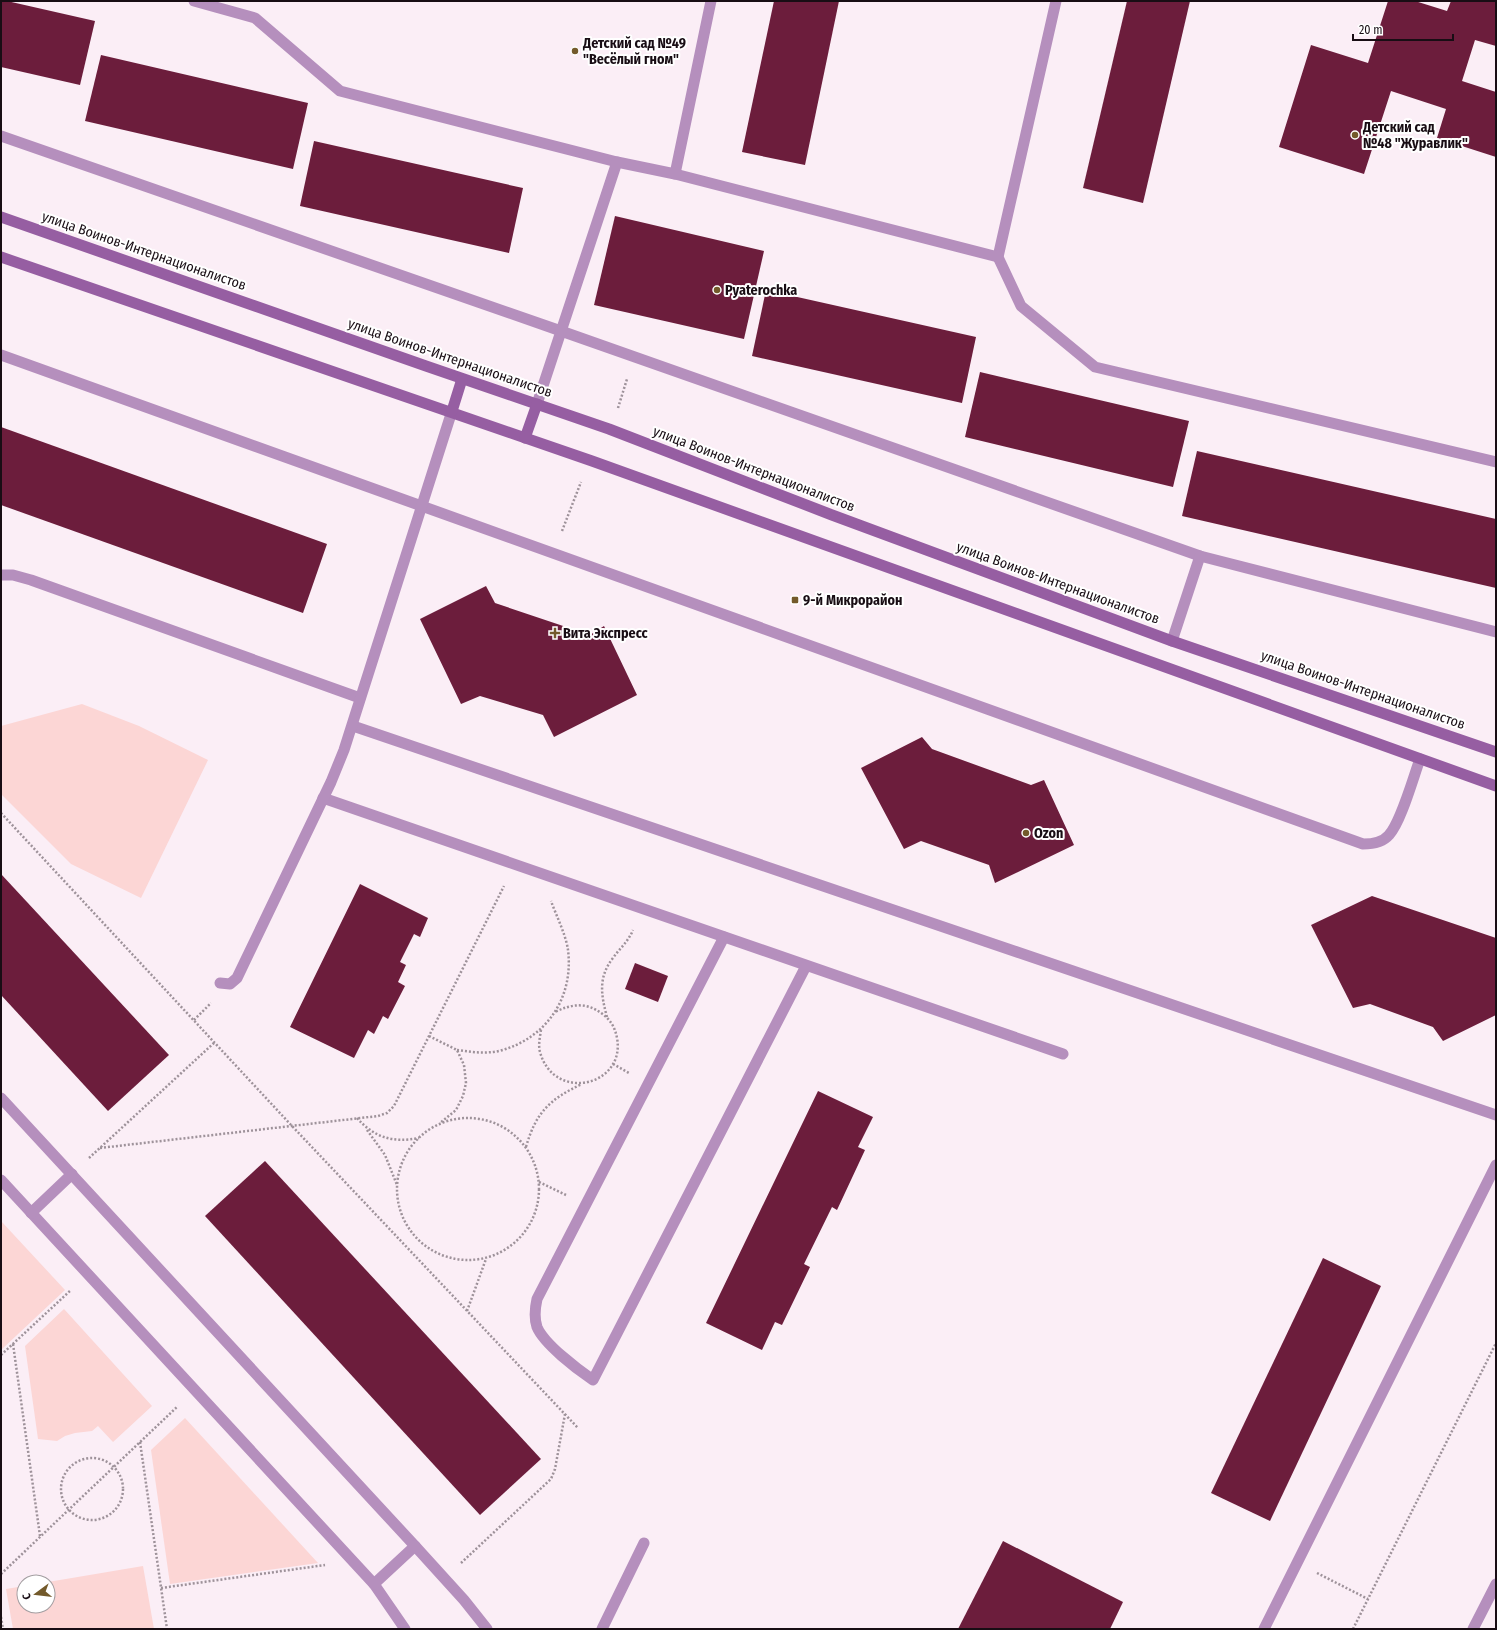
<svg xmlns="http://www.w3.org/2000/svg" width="1497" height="1630" viewBox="0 0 1497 1630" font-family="'Fira Sans Condensed',sans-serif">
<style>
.green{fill:#fcd6d5}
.building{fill:#6c1d3c}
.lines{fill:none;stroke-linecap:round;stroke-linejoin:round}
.path{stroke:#9e929a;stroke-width:2.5;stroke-dasharray:2 2;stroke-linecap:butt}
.service{stroke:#b58fbd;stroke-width:11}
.tertiary{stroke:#b58fbd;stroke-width:11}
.secondary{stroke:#965ea2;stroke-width:11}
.poi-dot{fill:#735a2b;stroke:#fff;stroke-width:1.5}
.labels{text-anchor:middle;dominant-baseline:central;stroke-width:4;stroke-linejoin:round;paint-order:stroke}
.poi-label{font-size:14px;font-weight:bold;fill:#180d14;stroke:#fff;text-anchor:start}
.street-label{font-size:14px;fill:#180d14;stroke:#fff}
</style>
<rect width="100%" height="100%" fill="#fbeef6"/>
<!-- green -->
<g class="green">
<polygon points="82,704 139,726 208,760 141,898 71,864 1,794 1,726"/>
<polygon points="1,1221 65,1290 1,1350"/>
<polygon points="64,1309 152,1406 113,1442 98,1426 92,1431 75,1433 65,1436 57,1441 38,1439 25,1346"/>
<polygon points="185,1418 318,1563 170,1584 151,1450"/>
<polygon points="143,1566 154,1629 13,1629 6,1589 24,1586 24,1606 48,1606 48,1582"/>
</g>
<!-- building -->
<g class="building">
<polygon points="1,1 7,1 95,21 80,85 1,67"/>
<polygon points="774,1 839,1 805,165 742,152"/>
<polygon points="1127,1 1190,1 1143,203 1083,188"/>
<polygon points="1388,1 1415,1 1447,11 1451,1 1496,1 1496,46 1475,40 1462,81 1496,92 1496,157 1437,138 1446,109 1391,91 1364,174 1279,147 1311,45 1368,63"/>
<polygon points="101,55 308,103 293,169 85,121"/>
<polygon points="314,141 523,188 509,253 300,206"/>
<polygon points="615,216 764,251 744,339 594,305"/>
<polygon points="766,290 976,337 962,403 752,356"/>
<polygon points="980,372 1189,421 1173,487 965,437"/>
<polygon points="1,427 327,544 303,613 1,505"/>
<polygon points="1197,451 1496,519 1496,588 1182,516"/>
<polygon points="486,586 495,603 590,635 604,626 637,695 554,737 543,715 480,696 461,704 420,619"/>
<polygon points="922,737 932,749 1031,785 1044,780 1074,845 995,883 989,865 921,841 904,849 861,768"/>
<polygon points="1,874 169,1055 108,1111 1,995"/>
<polygon points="360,884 428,918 420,937 414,934 400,962 406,965 398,982 405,986 388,1019 383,1016 374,1034 368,1030 354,1058 290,1027"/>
<polygon points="1372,896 1496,938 1496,1015 1443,1041 1433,1027 1370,1004 1353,1008 1311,925"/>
<polygon points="635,963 668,976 658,1002 625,989"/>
<polygon points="818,1091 873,1117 858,1147 865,1150 837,1210 832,1207 804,1264 810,1267 782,1325 775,1322 762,1350 706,1323"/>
<polygon points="265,1161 541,1459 480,1515 205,1216"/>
<polygon points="1323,1258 1381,1286 1270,1521 1211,1493"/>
<polygon points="1003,1541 1123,1602 1110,1629 958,1629"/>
</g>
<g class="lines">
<!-- path -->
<g class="path">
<polyline points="618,408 627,379"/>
<polyline points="562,531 581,482"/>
<polyline points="1,813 292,1126 578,1428"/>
<path d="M607 1017C601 995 598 977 613 958 620 948 628 942 633 930"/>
<polyline points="194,1020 211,1003"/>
<path d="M541 1030C540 1037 538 1045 540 1052 554 1103 626 1086 617 1038 615 1027 610 1019 601 1013 586 1002 571 1004 555 1012"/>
<polyline points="429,1036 457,1050 464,1065 466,1083 463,1096 456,1110 440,1123"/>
<path d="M457 1050C471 1052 485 1054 499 1051 546 1039 574 998 568 950 566 935 556 915 551 901"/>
<polyline points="613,1064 629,1073"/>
<path d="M357 1118C375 1138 393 1143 419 1138"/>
<circle cx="468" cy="1189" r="71"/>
<polyline points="367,1130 385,1155 397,1185"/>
<path d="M526 1147C536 1112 550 1099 582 1084"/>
<polyline points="100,1148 378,1116 387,1113 394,1106 504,886"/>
<polyline points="89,1158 215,1042"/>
<polyline points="539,1182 566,1195"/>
<polyline points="467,1311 486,1259"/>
<polyline points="13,1344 40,1536"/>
<polyline points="1,1355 71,1290"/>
<polyline points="140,1442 167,1629"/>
<circle cx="92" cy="1489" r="31"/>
<polyline points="461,1563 551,1479 555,1469 565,1414"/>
<polyline points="1317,1573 1368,1599"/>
<polyline points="1,1574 178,1406"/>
<polyline points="161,1588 325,1565"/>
<polyline points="1,1617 3,1629"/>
<polyline points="1353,1629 1496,1343"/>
</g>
<!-- service -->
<g class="service">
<polyline points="194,1 255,18 340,91 617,162"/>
<polyline points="1056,1 998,257 1021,306 1095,367 1496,462"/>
<polyline points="1,136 561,331 1200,556 1496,632"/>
<polyline points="675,174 998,257"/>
<path d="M1 355 1363 844C1373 844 1383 842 1389 835 1401 822 1413 778 1420 759"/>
<polyline points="537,404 617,162 675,174 711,1"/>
<polyline points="1,575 13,575 31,580 360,698"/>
<polyline points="1172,641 1200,556"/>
<polyline points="353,726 1496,1115"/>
<polyline points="323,798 1063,1054"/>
<path d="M724 937 537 1299C535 1308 534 1318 537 1327 544 1344 577 1369 593 1380L806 966"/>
<polyline points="220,983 230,984 237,978 331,782 344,750 452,411"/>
<polyline points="1,1098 415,1546 464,1600 487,1629"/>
<polyline points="1,1180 374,1584 405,1629"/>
<polyline points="31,1213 72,1174"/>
<polyline points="374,1584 415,1546"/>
<polyline points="602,1629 644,1543"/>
<polyline points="1264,1629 1496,1165"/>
</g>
<!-- tertiary -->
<polyline class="tertiary" points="1473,1629 1496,1584"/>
<!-- secondary -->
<g class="secondary">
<polyline points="1,217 426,366 609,429 832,515 1172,641 1496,752"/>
<polyline points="1,257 592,461 1496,786"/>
<polyline points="452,411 462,379"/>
<polyline points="525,438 537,404"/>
</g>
</g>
<!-- markers -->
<g class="poi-dot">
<circle cx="575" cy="51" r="4"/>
<circle cx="1355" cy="135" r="4"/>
<circle cx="717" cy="290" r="4"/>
<rect x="791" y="596" width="8" height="8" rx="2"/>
<path d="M553 627h4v4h4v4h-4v4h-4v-4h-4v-4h4z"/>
<circle cx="1026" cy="833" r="4"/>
</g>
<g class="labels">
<!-- poi labels -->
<g class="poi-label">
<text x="583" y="43">Детский сад №49<tspan x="583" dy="16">"Весёлый гном"</tspan></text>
<text x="1363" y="127">Детский сад<tspan x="1363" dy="16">№48 "Журавлик"</tspan></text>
<text x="725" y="290">Pyaterochka</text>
<text x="803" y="600">9-й Микрорайон</text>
<text x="563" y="633">Вита Экспресс</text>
<text x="1034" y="833">Ozon</text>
</g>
<!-- street labels -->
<g class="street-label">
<text transform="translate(144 251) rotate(19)">улица Воинов-Интернационалистов</text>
<text transform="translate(450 358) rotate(19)">улица Воинов-Интернационалистов</text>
<text transform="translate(754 469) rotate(21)">улица Воинов-Интернационалистов</text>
<text transform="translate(1058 583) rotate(20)">улица Воинов-Интернационалистов</text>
<text transform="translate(1363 690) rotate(19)">улица Воинов-Интернационалистов</text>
</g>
</g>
<!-- border -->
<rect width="1497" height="1630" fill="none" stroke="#180d14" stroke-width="4"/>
<!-- north arrow -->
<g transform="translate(36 1594) rotate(255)"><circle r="19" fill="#ffffff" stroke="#a39ea1"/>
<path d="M0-3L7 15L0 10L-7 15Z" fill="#735a2b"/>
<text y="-6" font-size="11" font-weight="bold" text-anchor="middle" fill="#180d14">С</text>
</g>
<!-- scale -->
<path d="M1353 34v6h100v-6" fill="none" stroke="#180d14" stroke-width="2"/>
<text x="1359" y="34" font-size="12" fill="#180d14" stroke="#ffffff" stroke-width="3" paint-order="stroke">20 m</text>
</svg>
